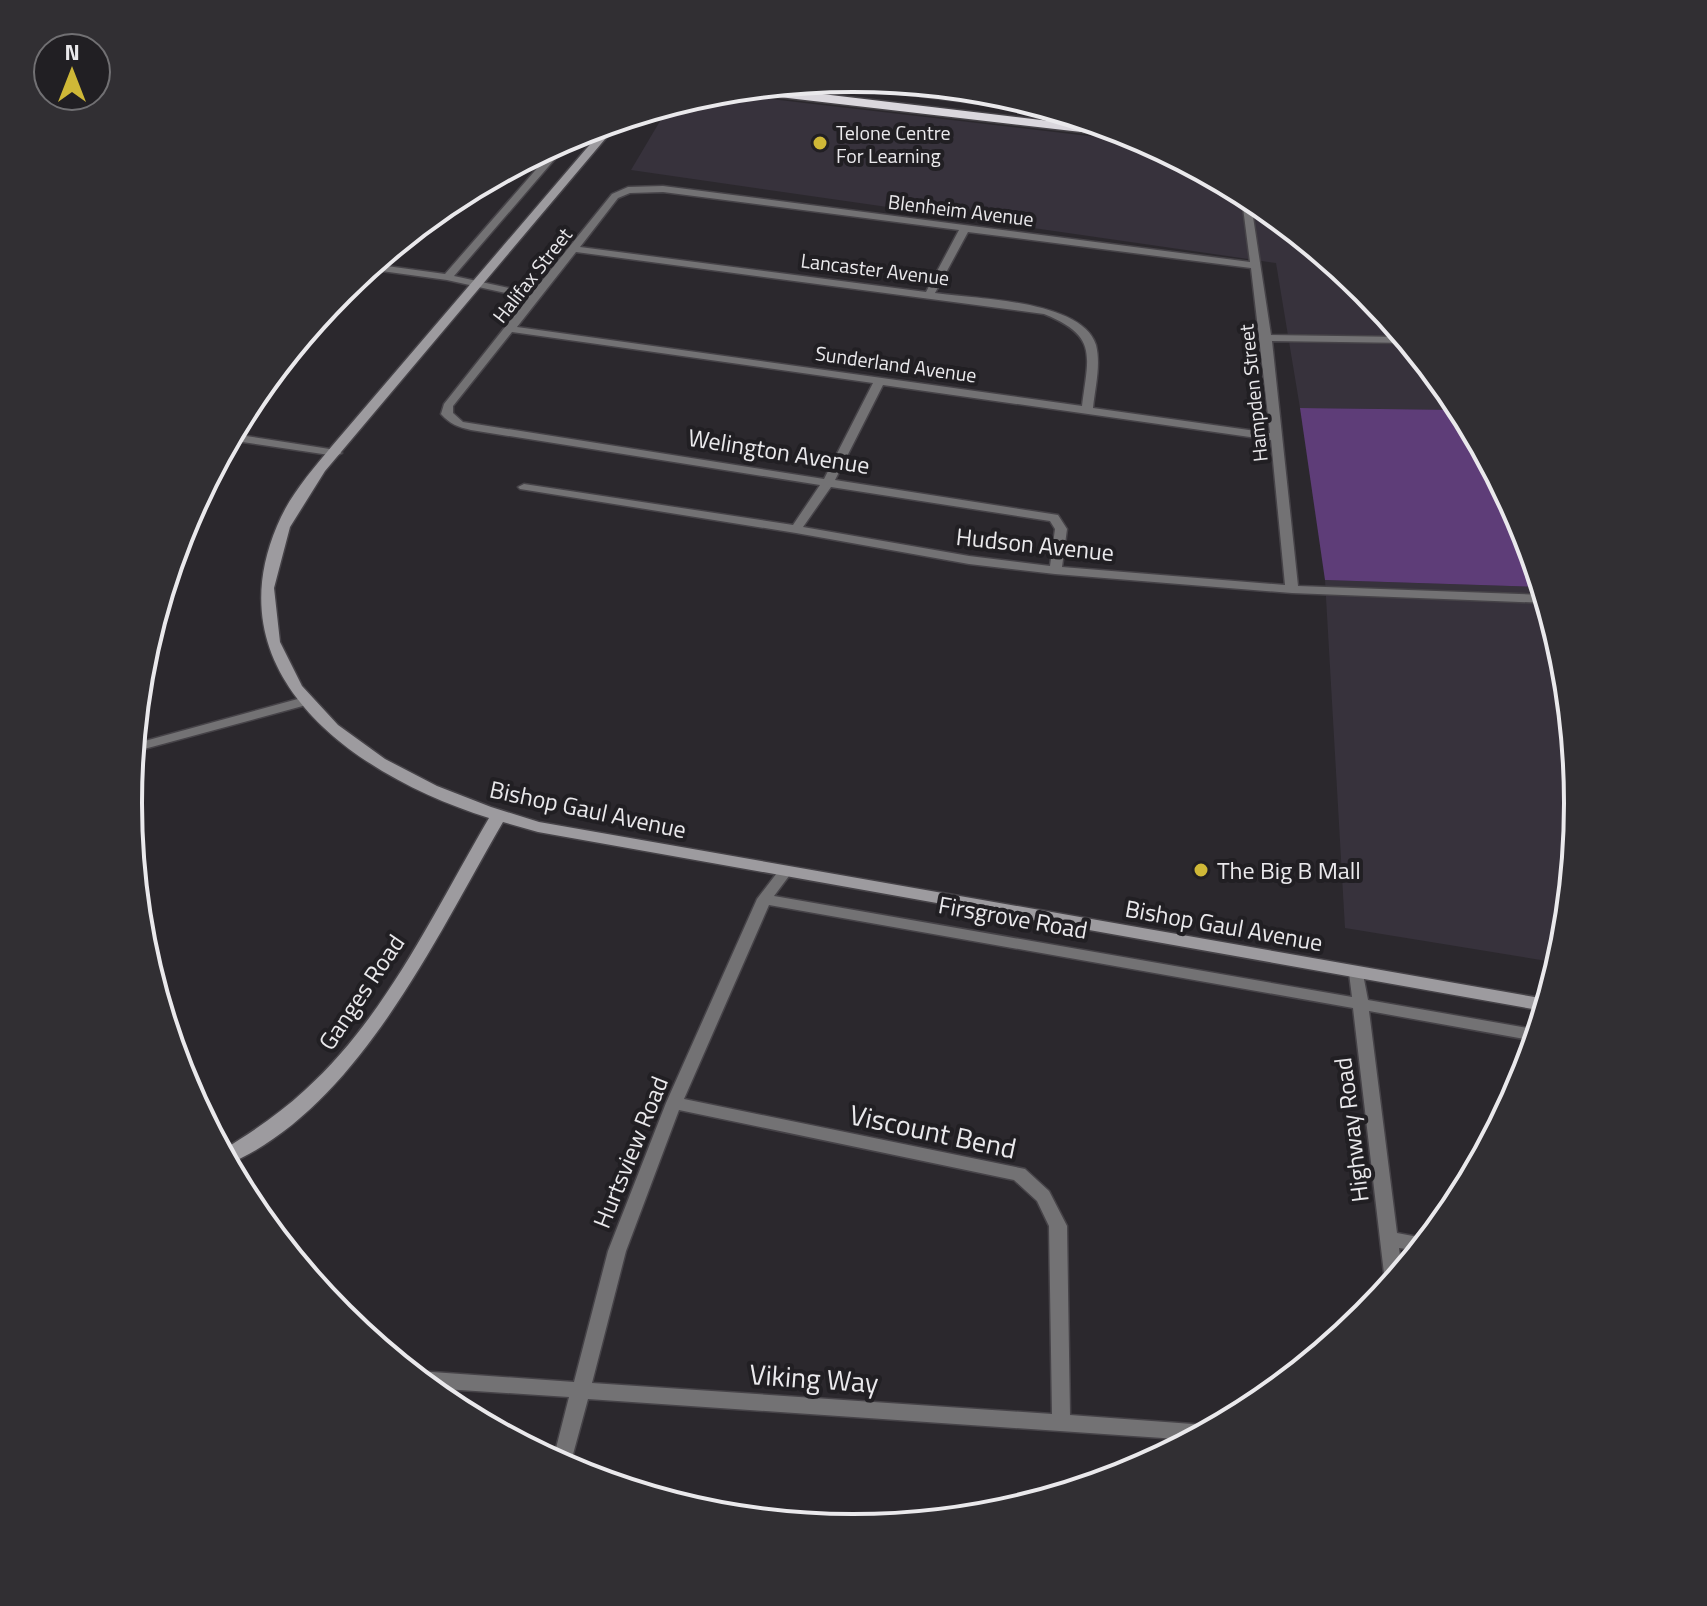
<svg xmlns="http://www.w3.org/2000/svg" width="1707" height="1606" viewBox="0 0 1707 1606" font-family="'Titillium Web',sans-serif">
<style>
.built{fill:#37323c}
.green{fill:#5e3d78}
.lines{fill:none;stroke-linecap:round;stroke-linejoin:round}
.street-casing{stroke:#464348;stroke-width:3}
.secondary-casing{stroke:#464348;stroke-width:3}
.highway-casing{stroke:#464348;stroke-width:3}
.street{fill:#737274;fill-rule:evenodd}
.secondary{fill:#9d9b9f;fill-rule:evenodd}
.highway{fill:#dad7dd;fill-rule:evenodd}
.poi-dot{fill:#cfb837;stroke:#211f23;stroke-width:3}
.labels{text-anchor:middle;dominant-baseline:central;stroke-width:8;stroke-linejoin:round;paint-order:stroke}
.far-poi-label{font-size:20px;fill:#eae9ec;stroke:#211f23;text-anchor:start}
.far-street-label{font-size:20px;fill:#eae9ec;stroke:#211f23}
.street-label{font-size:24px;fill:#eae9ec;stroke:#211f23}
.poi-label{font-size:24px;fill:#eae9ec;stroke:#211f23;text-anchor:start}
.near-street-label{font-size:28px;fill:#eae9ec;stroke:#211f23}
.rim{fill:none;stroke:#eae9ec;stroke-width:4}
</style>
<rect width="100%" height="100%" fill="#2b282d"/>
<!-- built -->
<g class="built">
<polygon points="761,98 1149,143 1257,200 1366,291 1462,410 1300,408 1276,263 631,170 663,116"/>
<polygon points="1325,580 1542,587 1565,662 1578,803 1564,945 1559,963 1345,928"/>
</g>
<!-- green -->
<polygon class="green" points="1300,408 1462,410 1523,526 1542,587 1325,580"/>
<g class="lines">
<defs>
<g id="street">
<polygon points="825,81 1044,107 1062,112 1058,114 809,82"/>
<path d="M573 135V138L454 276 532 293 612 194 628 187 663 186 1250 262 1241 192 1250 197 1271 335 1404 337 1409 343 1272 341 1298 586 1544 595 1547 603 1292 593 1055 574 969 564 796 533 520 489 518 487 524 484 793 525 820 485 471 430C458 427 450 424 441 414L444 404 528 298 447 280 367 269 372 264 445 274 560 142ZM663 192 959 230 926 292 580 247 618 198 630 193ZM968 232 1251 268 1270 433 1093 408C1095 388 1101 365 1096 345 1082 300 976 299 935 293ZM576 252 1044 314C1099 336 1088 356 1082 406L517 327ZM512 332 873 383 824 479 463 422 453 413V406ZM883 385 1271 440 1285 585 1062 567 1067 529 1058 515 835 480ZM831 487 1050 521 1055 529 1050 566 969 556 803 527Z"/>
<polygon points="233,434 336,450 342,453 336,456 229,440"/>
<polygon points="305,697 310,698 312,701 310,704 133,752 134,744"/>
<path d="M785 867 792 872 774 896 1352 997 1349 973 1352 969H1362L1368 1000 1539 1030 1535 1041 1369 1011 1397 1233 1429 1239 1419 1251 1399 1248 1402 1272 1389 1288 1385 1282 1353 1008 769 905 684 1099 1025 1169 1049 1191 1067 1226 1070 1415 1206 1425 1213 1429 1192 1440 588 1399 569 1469 553 1460 569 1397 429 1388 411 1374 418 1371 574 1382 608 1251 666 1103 757 899 780 869ZM679 1110 1014 1180 1037 1201 1049 1226 1052 1414 592 1383 626 1251Z"/>
</g>
<path id="secondary" d="M622 119 325 471 290 527 274 588 280 642 302 686 338 725 385 759 437 786 491 807 539 822 1546 999H1548L1544 1011 538 832 503 822C435 939 358 1107 229 1164L221 1151C251 1133 279 1114 305 1090 386 1017 435 910 489 818 361 778 212 679 277 526 289 496 312 470 332 446L586 149 610 123Z"/>
<polygon id="highway" points="763,87 1117,129 1142,139 744,93 737,89"/>
</defs>
<!-- street casing -->
<use href="#street" class="street-casing"/>
<!-- secondary casing -->
<use href="#secondary" class="secondary-casing"/>
<!-- highway casing -->
<use href="#highway" class="highway-casing"/>
<!-- street -->
<use href="#street" class="street"/>
<!-- secondary -->
<use href="#secondary" class="secondary"/>
<!-- highway -->
<use href="#highway" class="highway"/>
</g>
<!-- markers -->
<g class="poi-dot">
<circle cx="820" cy="143" r="8"/>
<circle cx="1201" cy="870" r="8"/>
</g>
<g class="labels">
<!-- far-poi labels -->
<g class="far-poi-label">
<text x="836" y="132">Telone Centre<tspan x="836" dy="23">For Learning</tspan></text>
</g>
<!-- far-street labels -->
<g class="far-street-label">
<text transform="translate(961 210) rotate(7)">Blenheim Avenue</text>
<text transform="translate(875 269) rotate(7)">Lancaster Avenue</text>
<text transform="translate(532 275) rotate(-52)">Halifax Street</text>
<text transform="translate(896 364) rotate(8)">Sunderland Avenue</text>
<text transform="translate(1253 393) rotate(-96)">Hampden Street</text>
</g>
<!-- street labels -->
<g class="street-label">
<text transform="translate(779 451) rotate(9)">Welington Avenue</text>
<text transform="translate(1035 544) rotate(6)">Hudson Avenue</text>
<text transform="translate(588 809) rotate(12)">Bishop Gaul Avenue</text>
<text transform="translate(1013 917) rotate(10)">Firsgrove Road</text>
<text transform="translate(1224 925) rotate(10)">Bishop Gaul Avenue</text>
<text transform="translate(361 992) rotate(-56)">Ganges Road</text>
<text transform="translate(1351 1130) rotate(-97)">Highway Road</text>
<text transform="translate(630 1152) rotate(-68)">Hurtsview Road</text>
</g>
<!-- poi labels -->
<g class="poi-label">
<text x="1217" y="870">The Big B Mall</text>
</g>
<!-- near-street labels -->
<g class="near-street-label">
<text transform="translate(933 1131) rotate(12)">Viscount Bend</text>
<text transform="translate(814 1378) rotate(4)">Viking Way</text>
</g>
</g>
<!-- crop -->
<path d="M0 0H1707V1606H0ZM142 803a711 711 0 1 1 1422 0a711 711 0 1 1-1422 0Z" fill="#312f33" fill-rule="evenodd"/>
<path class="rim" d="M142 803a711 711 0 1 1 1422 0a711 711 0 1 1-1422 0Z"/>
<!-- north arrow -->
<g transform="translate(72 72)"><circle r="38" fill="#211f23" stroke="#717073" stroke-width="2"/>
<path d="M0-6L14 30L0 20L-14 30Z" fill="#cfb837"/>
<text y="-12" font-size="22" font-weight="bold" text-anchor="middle" fill="#eae9ec">N</text>
</g>
</svg>
